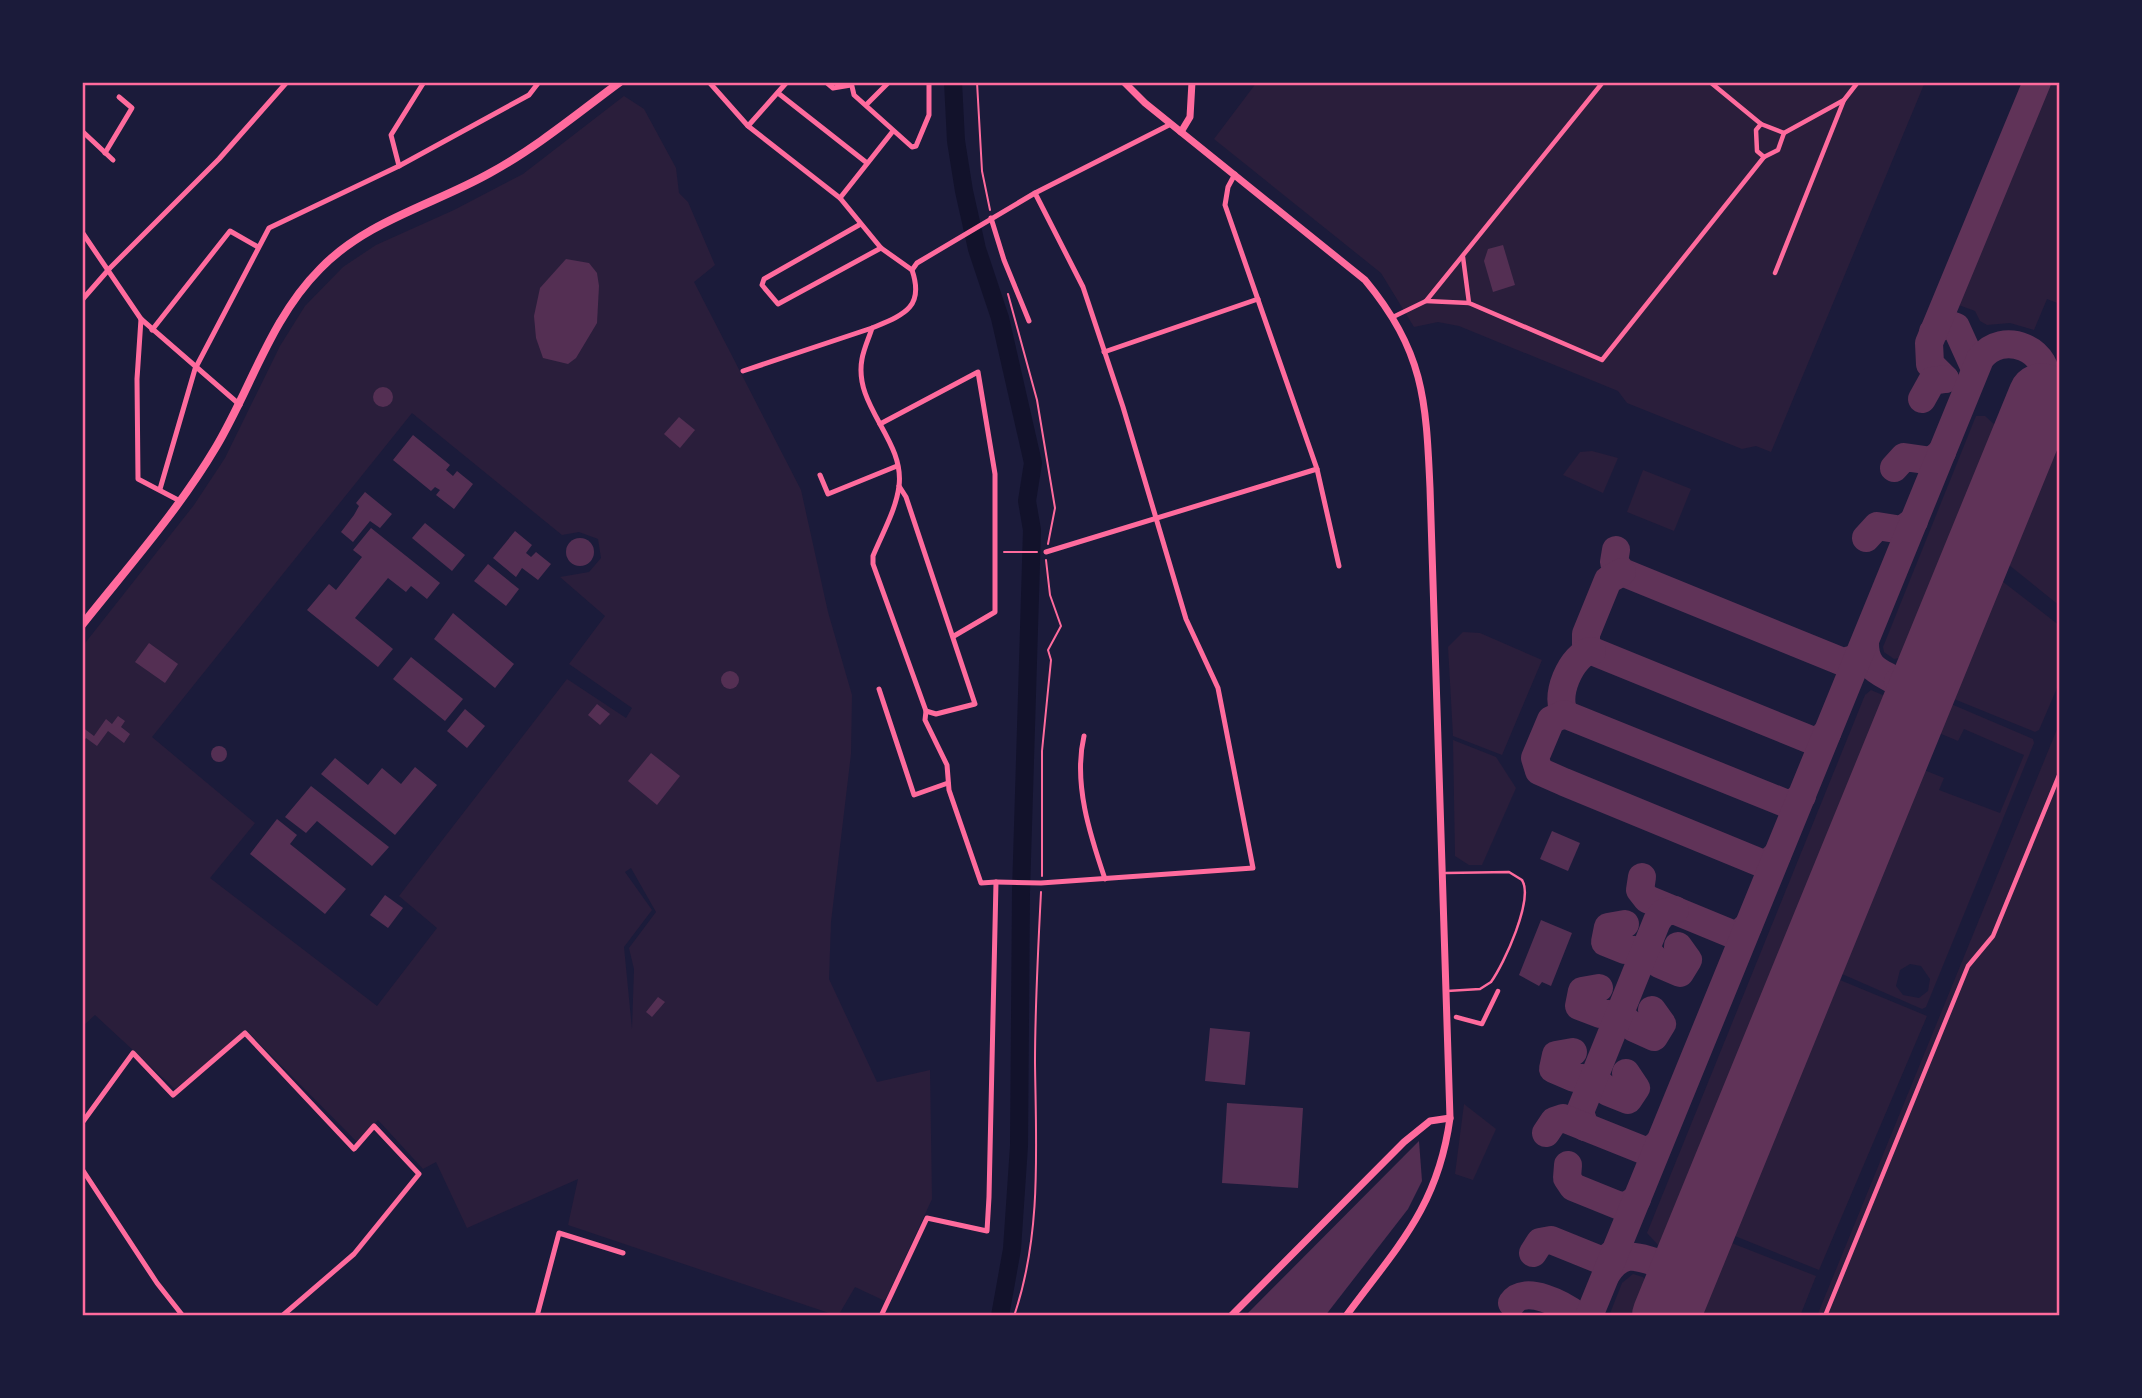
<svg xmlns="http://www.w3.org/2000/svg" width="2142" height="1398" viewBox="0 0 2142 1398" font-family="'DM Sans',sans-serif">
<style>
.green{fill:#2a1e3b;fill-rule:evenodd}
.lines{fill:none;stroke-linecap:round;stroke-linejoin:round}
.river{stroke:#12122b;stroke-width:18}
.taxiway{stroke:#603358;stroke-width:28}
.runway{stroke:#603358;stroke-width:68}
.building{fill:#542f53}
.path{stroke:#ff6b9d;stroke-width:2}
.service{stroke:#ff6b9d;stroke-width:2.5}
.pedestrian{stroke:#ff6b9d;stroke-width:4.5}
.minor{stroke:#ff6b9d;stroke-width:5}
.tertiary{stroke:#ff6b9d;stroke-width:7}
.secondary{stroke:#ff6b9d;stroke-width:8}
.neatline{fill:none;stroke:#ff6b9d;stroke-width:2.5}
</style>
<rect width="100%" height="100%" fill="#1b1b3a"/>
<!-- green -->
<g class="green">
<polygon points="1257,82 1925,82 1771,452 1756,446 1742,449 1627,403 1618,391 1459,326 1438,322 1414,327 1381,273 1214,139"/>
<polygon points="2047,82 2060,82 2060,304 2047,299 2034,330 2010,323 1987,325 1980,321 1975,311 1956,304"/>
<path d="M624 96 644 109 676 168 679 193 688 202 715 265 694 282 801 490 828 612 852 695 851 754 831 922 829 979 877 1082 930 1070 932 1199 885 1301 855 1287 838 1316 568 1225 578 1179 467 1228 436 1162 423 1169 378 1120 358 1143 247 1031 175 1089 95 1015 82 1027V647L194 505 225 458 280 346 305 306 343 267 376 245 454 210 523 174ZM412 413 562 535 579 532 598 539 601 558 589 572 560 577 605 616 569 664 632 708 626 718 567 679 399 896 437 928 377 1006 210 878 255 823 152 737ZM631 868 656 912 629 948 634 969 632 1029 624 947 652 910 625 872Z"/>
<polygon points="1976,416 1985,416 1996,426 1904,657 1894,659 1884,652 1883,647"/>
<polygon points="2060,427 2060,606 2004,561"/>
<polygon points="1592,451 1618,458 1603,493 1563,475 1580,452"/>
<polygon points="1643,470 1691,489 1674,531 1627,512"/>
<polygon points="1998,578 2060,626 2060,681 2039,730 2035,732 1949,697"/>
<polygon points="1463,632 1480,633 1542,660 1502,755 1453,736 1448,647"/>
<polygon points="1871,690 1885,696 1886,705 1668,1239 1658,1245 1647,1233 1865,695"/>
<path d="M1951 704 2033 739 2034 743 1926 1007 1922 1009 1842 974 1924 770 1944 778 1939 790 2000 813 2024 755 1964 729 1958 741 1939 733ZM1910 964 1921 966 1930 979 1928 991 1919 998 1903 995 1896 986 1900 970Z"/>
<polygon points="2060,722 2060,1316 1817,1316"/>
<polygon points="1453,740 1496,757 1516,788 1482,865 1469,865 1455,856"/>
<polygon points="1840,980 1927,1016 1819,1270 1730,1234"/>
<polygon points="1464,1104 1496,1129 1473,1180 1455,1174"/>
<polygon points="1729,1242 1816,1276 1800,1316 1699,1316"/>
<polygon points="1633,1274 1643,1277 1647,1283 1636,1316 1609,1316 1622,1283"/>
</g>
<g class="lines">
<!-- river -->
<polyline class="river" points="953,82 956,141 964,191 977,249 1000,318 1033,463 1027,501 1032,530 1021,892 1019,1146 1012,1249 1000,1316"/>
<!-- taxiway -->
<g class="taxiway">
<polyline points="1933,332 1945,323 1956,327 1975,369"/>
<polyline points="1945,379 1930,364 1929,343 2037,82"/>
<polyline points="1922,399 1932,381 1945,379"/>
<polyline points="1894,468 1904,457 1932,461 1942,452"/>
<polyline points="1866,538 1877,526 1902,530 1914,521"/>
<polyline points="1616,550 1614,562 1622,572 1843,662 1854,659 1860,654"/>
<polyline points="1622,572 1608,580 1586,634 1586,644 1592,651 1811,740 1819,740 1827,733"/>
<path d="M1865 642C1864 688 1911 664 1912 715"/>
<polyline points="1898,681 1919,676 1933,662"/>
<path d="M1567 715C1551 701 1572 652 1592 651"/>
<polyline points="1777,855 1769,862 1761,863 1564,782 1539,771 1535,758 1551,720 1564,714 1785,803 1793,803 1802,796"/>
<polyline points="1642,877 1640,890 1647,899 1732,934 1740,933 1748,926"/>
<polyline points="1625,924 1608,927 1605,942 1625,950 1635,950 1643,957 1653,957 1659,964 1680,973 1688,960 1678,946"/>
<polyline points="1599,988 1582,991 1579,1006 1600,1014 1609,1014 1617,1021 1627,1021 1634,1028 1654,1037 1662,1024 1652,1010"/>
<polyline points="1573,1052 1556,1055 1553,1069 1574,1078 1583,1078 1591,1084 1601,1085 1608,1092 1628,1100 1636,1088 1626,1073"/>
<polyline points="1585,1127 1580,1112 1657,921 1663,913 1675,910"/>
<polyline points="1546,1133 1554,1121 1563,1118 1643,1150 1651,1150 1659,1143"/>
<polyline points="1568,1165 1567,1178 1573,1187 1620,1206 1628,1205 1637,1199"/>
<polyline points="1533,1253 1540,1242 1551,1240 1598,1259 1606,1259 1615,1252"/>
<polyline points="1659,1265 1672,1282 1670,1306"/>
<path d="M1607 1273C1638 1228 1662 1297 1698 1238"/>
<path d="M1512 1303C1525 1284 1564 1305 1578 1316"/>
<path d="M1589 1316 1980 359C2002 328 2054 350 2045 387"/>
</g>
<!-- runway -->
<polyline class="runway" points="1666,1316 2042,397"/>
</g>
<!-- building -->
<g class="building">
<polygon points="1503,245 1515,285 1493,292 1484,261 1488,249"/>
<polygon points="566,259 589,263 597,273 599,286 597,323 576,358 568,364 543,358 536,338 534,316 540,288"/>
<circle cx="383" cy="397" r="10"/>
<polygon points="679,417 695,430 680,448 664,434"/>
<polygon points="413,435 450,465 446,470 453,476 457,471 473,484 454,509 436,495 440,490 435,487 431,491 393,460"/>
<polygon points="365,492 392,514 380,528 370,521 353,542 341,532 354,515 359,506 356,503"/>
<polygon points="425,523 465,555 452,571 412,538"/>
<polygon points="371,528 440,583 427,599 411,586 406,592 388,578 355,618 393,649 378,667 307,610 329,584 336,590 362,557 353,550"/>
<polygon points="515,531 532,545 526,553 531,557 536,552 551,564 538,580 522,568 516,577 493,558"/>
<circle cx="580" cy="552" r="14"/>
<polygon points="488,564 519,589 506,606 474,581"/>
<polygon points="453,613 514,664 495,688 434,639"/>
<polygon points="149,643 178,664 165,683 135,662"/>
<polygon points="411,657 463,699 445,721 393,679"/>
<circle cx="730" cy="680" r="9"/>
<polygon points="597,704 610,714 600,725 588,715"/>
<polygon points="465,709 485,726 467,748 447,731"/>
<polygon points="118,716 125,721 121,727 130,734 124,743 108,731 97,746 86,738 82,743 82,727 94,736 106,719 112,724"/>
<circle cx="219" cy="754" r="8"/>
<polygon points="651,753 680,776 657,805 628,781"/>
<polygon points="335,758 368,785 382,768 401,784 415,767 437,785 395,835 321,774"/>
<polygon points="311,786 389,847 372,866 317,821 306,833 285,817"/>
<polygon points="277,819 297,835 290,844 346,889 325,914 250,854"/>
<polygon points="1552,831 1580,843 1568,871 1540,859"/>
<polygon points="385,895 403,908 388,928 370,915"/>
<polygon points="1541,920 1572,933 1551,986 1542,982 1539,986 1519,975"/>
<polygon points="658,997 665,1002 652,1017 646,1012"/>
<polygon points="1210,1028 1250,1032 1245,1085 1205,1081"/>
<polygon points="1227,1103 1303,1108 1298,1188 1222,1183"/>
<polygon points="1419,1141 1422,1181 1408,1209 1325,1316 1245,1316"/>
</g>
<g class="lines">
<!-- path -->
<g class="path">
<polyline points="977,82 982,171 990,210"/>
<polyline points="1008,294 1037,400 1055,508 1048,544"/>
<polyline points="1004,552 1037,552"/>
<polyline points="1042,876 1042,751 1051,660 1048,650 1061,626 1050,595 1046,560"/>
<path d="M1014 1316C1042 1235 1036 1146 1035 1063 1035 1006 1038 949 1041 892"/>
</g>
<!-- service -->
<path class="service" d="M1446 873 1509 872 1522 880C1534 899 1504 964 1491 982L1480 989 1447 991"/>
<!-- pedestrian -->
<g class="pedestrian">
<polyline points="1710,82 1761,124 1784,133 1844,100 1858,82"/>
<polyline points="1761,124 1756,130 1757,151 1764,157 1778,150 1784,133"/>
<polyline points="1463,257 1469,303 1602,360 1764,157"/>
<polyline points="1775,273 1844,100"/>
<polyline points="1426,301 1469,303"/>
<polyline points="1393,317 1426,301 1603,82"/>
<polyline points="1456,1017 1482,1024 1498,991"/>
<polyline points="1825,1316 1968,966 1993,936 2060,773"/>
</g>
<!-- minor -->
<g class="minor">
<path d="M709 82 748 126 840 198 881 248 912 270C925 308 903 315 872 328 869 338 864 348 862 359 853 406 905 440 899 486 896 510 882 534 873 556V564L926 711 925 720 947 765 949 790 981 883 996 882 989 1197 987 1231 927 1218 881 1316"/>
<polyline points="826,82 833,88 851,85"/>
<polyline points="851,82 854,95 912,147 916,146 929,115 929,82"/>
<polyline points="778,93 867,163"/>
<polyline points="866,105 889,82"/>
<polyline points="748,126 787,82"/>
<polyline points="82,131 113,160"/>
<polyline points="105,153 132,108 119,97"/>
<polyline points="399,166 391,135 424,82"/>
<polyline points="1235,174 1228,187 1225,205 1317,469 1339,566"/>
<polyline points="840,198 893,131"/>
<polyline points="991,218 1004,260 1029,321"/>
<polyline points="859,225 764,279 762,285 778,304 881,248"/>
<polyline points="82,232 141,319 240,405"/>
<polyline points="912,270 917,263 1035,193 1171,124"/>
<polyline points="82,300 110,268 219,159 287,82"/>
<polyline points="141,319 137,379 138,479 180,501"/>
<polyline points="152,330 230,231 258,247"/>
<polyline points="1104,352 1258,299"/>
<polyline points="743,371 872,328"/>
<polyline points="880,424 978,372 995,474 995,612 954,636"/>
<polyline points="820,475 828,494 897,466"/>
<polyline points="899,486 906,497 975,704 936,714 926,711"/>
<polyline points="160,489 195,369 269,228 399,166 529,95 539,82"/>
<polyline points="1046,552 1317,469"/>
<polyline points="879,689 914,795 948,783"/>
<path d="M1084 736C1073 783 1090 835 1105 879"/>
<polyline points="996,882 1041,883 1253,868 1218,688 1186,619 1123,407 1083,287 1035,193"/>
<polyline points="82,1123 133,1053 173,1095 245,1033 354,1149 374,1126 419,1174 354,1254 282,1316"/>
<polyline points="82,1169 157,1283 183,1316"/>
<polyline points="537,1316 559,1233 623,1253"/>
</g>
<!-- tertiary -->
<g class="tertiary">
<path d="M1124 82 1145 103 1365 280C1424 351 1426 400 1430 488L1450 1118C1438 1207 1397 1247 1346 1316"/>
<polyline points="1181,132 1190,117 1192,82"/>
<polyline points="1231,1316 1404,1142 1430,1121 1450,1118"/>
</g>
<!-- secondary -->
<path class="secondary" d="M82 625C128 567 178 511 216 447 251 388 271 318 320 269 366 221 433 205 490 173 536 148 578 113 620 82"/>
</g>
<!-- border -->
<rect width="2142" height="1398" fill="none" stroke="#1b1b3a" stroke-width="168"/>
<rect x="84" y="84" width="1974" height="1230" class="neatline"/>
</svg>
